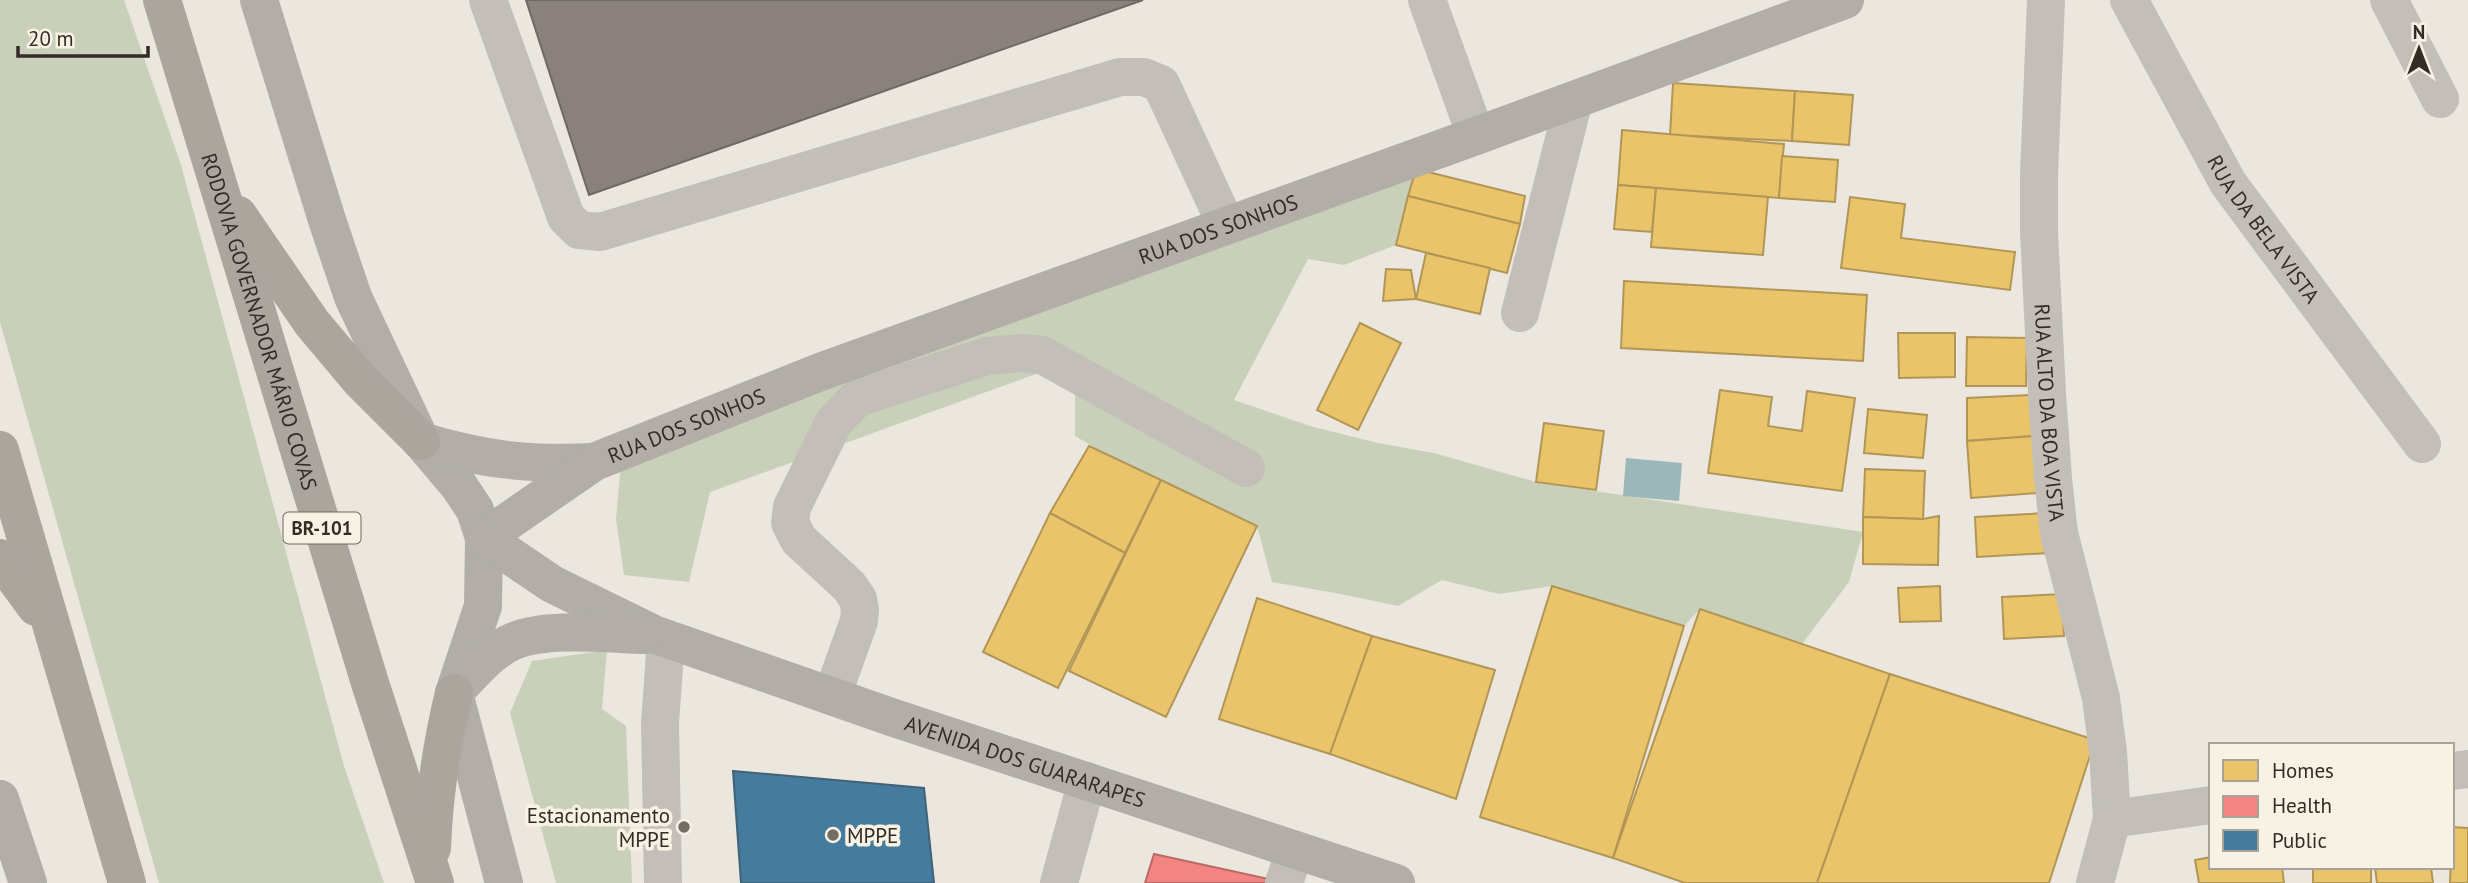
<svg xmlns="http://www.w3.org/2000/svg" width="2468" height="883" viewBox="0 0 2468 883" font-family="'PT Sans',sans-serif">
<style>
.green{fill:#c8d0b9}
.water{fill:#9bb7ba}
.homes{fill:#e9c46a;stroke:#b29656;stroke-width:2}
.health{fill:#f28482;stroke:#b96a66;stroke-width:2}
.public{fill:#457b9d;stroke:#406379;stroke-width:2}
.industry{fill:#8a817c;stroke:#706862;stroke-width:2}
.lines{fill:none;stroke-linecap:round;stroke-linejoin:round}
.minor{stroke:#c3bfb8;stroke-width:38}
.major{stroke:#b2ada7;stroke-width:38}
.highway{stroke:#aaa59d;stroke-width:38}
.poi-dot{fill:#736d66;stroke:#f8f2e5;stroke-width:2.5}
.labels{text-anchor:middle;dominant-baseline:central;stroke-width:7;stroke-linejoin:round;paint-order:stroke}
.shield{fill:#f8f2e5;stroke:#6e675f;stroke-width:2}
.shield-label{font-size:19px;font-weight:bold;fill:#332c26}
.street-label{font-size:21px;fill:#332c26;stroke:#f8f2e5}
.poi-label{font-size:21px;fill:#332c26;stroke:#f8f2e5;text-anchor:end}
</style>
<rect width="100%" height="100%" fill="#ebe7de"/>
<!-- green -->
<g class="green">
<polygon points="0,0 124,0 181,165 344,766 384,883 159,883 0,322"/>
<polygon points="1416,169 1396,245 1344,265 1308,259 1234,400 1310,426 1378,443 1434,453 1536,482 1863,532 1849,582 1802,644 1700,609 1684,626 1552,586 1499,594 1442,580 1398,606 1341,594 1272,582 1257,526 1121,463 1075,436 1075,360 710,492 689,582 624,575 616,519 621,463"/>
<polygon points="607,650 602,709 626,726 632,883 556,883 510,713 532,661"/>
</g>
<!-- water -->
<polygon class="water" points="1626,458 1682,463 1679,501 1623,496"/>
<!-- homes -->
<g class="homes">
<polygon points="1673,83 1795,91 1792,141 1670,135"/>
<polygon points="1795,91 1853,95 1849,145 1792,141"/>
<polygon points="1622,130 1784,144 1779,198 1618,185"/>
<polygon points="1782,156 1838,160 1835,202 1779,198"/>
<polygon points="1416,169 1525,196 1520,224 1408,196"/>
<polygon points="1618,185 1656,188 1652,232 1614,229"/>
<polygon points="1656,188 1768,197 1763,255 1651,247"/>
<polygon points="1408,196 1520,224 1507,273 1396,245"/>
<polygon points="1850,197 1905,204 1901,238 2015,252 2010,290 1841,268"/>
<polygon points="1426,253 1490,268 1480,314 1416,299"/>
<polygon points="1386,269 1411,270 1416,299 1383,301"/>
<polygon points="1624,281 1867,295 1863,361 1621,348"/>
<polygon points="1360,323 1401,343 1358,430 1317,410"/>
<polygon points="1898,333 1955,333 1955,377 1899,378"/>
<polygon points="1967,337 2027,338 2026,386 1966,386"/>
<polygon points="1720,390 1772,397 1768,426 1802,431 1807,391 1855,398 1842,491 1708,473"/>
<polygon points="2030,395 2035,436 1967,441 1967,398"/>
<polygon points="1868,409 1927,415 1923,458 1864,453"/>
<polygon points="1544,423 1604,431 1596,490 1536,482"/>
<polygon points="2035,436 2039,493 1971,498 1967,441"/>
<polygon points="1089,446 1161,480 1125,553 1050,513"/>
<polygon points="1865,469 1925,471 1923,519 1863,517"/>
<polygon points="1161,480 1257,526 1166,717 1069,671"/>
<polygon points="1050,513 1125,553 1058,688 983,652"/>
<polygon points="2047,513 2049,553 1977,557 1975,517"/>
<polygon points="1939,516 1938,565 1863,564 1863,517 1923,519"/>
<polygon points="1552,586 1684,626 1613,858 1480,817"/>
<polygon points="1940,586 1941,621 1900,622 1898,588"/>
<polygon points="2062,594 2064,636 2004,639 2002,597"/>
<polygon points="1257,598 1372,636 1330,754 1219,719"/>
<polygon points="1700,609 1890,674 1817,883 1685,883 1613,858"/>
<polygon points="1372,636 1495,670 1456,799 1330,754"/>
<polygon points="1890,674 2095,740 2049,883 1817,883"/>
<polygon points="2452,827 2468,828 2468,883 2450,883"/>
<polygon points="2211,857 2211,867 2282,867 2284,883 2199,883 2195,860"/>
<rect x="2313" y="867" width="58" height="16"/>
<polygon points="2375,867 2431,867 2433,883 2377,883"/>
</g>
<!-- health -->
<polygon class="health" points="1154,854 1273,880 1272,883 1145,883"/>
<!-- public -->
<polygon class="public" points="733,771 924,788 934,883 741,883"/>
<!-- industry -->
<polygon class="industry" points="526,0 1143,0 589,195"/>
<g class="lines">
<!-- minor -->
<g class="minor">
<polyline points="488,0 566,217 579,230 600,232 1120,77 1144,77 1161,84 1226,225"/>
<polyline points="1427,0 1476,136"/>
<path id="s1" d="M2046 0 2039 175V232L2047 394 2053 478 2059 533 2101 698 2108 752 2112 819"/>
<path id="s2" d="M2129 0 2228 183 2422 444"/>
<polyline points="2389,0 2440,99"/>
<polyline points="1520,313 1574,100"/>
<polyline points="832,696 859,621 860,610 858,599 849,586 799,540 790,523 792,507 834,422 857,398 987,356 1022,353 1042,355 1246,468"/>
<polyline points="2452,771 2468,769"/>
<polyline points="663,883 660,723 666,639"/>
<polyline points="1059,883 1087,781"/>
<polyline points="1284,883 1295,850"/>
<polyline points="2095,883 2112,819 2211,805"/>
</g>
<!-- major -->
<g class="major">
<polyline points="259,0 327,220 353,297 421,441 459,486 475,510 484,538 483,606 454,693 504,883"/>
<path d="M421 441C483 460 529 465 594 462"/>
<path id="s3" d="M484 538 594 462 820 372 1476 136 1845 0"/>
<path id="s4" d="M484 538 552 584 656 635 894 718 1396 883"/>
<path d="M460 686C476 670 492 650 514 641 547 627 608 634 645 635"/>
<polyline points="0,799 28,883"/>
</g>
<!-- highway -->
<g class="highway">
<path id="s5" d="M162 0 370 683 435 883"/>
<polyline points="238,215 312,323 360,380 421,441"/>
<polyline points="0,450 127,883"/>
<polyline points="0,558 36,607"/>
<path d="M432 848C434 793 441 747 454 693"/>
</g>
</g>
<!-- markers -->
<g class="poi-dot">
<circle cx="684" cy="827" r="7"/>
<circle cx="833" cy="835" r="7"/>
</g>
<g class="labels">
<!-- shield labels -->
<rect class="shield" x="283.5" y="512.5" width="77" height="31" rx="5"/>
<g class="shield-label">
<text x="322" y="528">BR-101</text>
</g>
<!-- street labels -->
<g class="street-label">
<text stroke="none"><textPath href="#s3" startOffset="800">RUA DOS SONHOS</textPath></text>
<text stroke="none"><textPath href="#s2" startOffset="266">RUA DA BELA VISTA</textPath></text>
<text stroke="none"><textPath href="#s5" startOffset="336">RODOVIA GOVERNADOR MÁRIO COVAS</textPath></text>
<text stroke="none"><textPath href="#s1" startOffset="413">RUA ALTO DA BOA VISTA</textPath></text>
<text stroke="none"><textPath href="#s3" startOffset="233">RUA DOS SONHOS</textPath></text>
<text stroke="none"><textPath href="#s4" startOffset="588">AVENIDA DOS GUARARAPES</textPath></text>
</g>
<!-- poi labels -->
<g class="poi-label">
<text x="670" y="815">Estacionamento<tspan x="670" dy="24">MPPE</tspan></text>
<text x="847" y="835" text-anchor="start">MPPE</text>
</g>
</g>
<!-- legend -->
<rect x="2209" y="743" width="245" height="126" fill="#f8f2e5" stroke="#a9a399" stroke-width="2"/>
<rect x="2223" y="760" width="35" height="21" fill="#e9c46a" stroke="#a9a399" stroke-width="2"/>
<text x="2272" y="778" font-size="21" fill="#332c26">Homes</text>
<rect x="2223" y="796" width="35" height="21" fill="#f28482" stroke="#a9a399" stroke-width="2"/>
<text x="2272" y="813" font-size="21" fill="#332c26">Health</text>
<rect x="2223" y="830" width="35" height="21" fill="#457b9d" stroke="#a9a399" stroke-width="2"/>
<text x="2272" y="848" font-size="21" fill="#332c26">Public</text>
<!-- north arrow -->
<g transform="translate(2419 49)" stroke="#f8f2e5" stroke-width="5" paint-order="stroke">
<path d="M0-5L12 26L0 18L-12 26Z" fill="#332c26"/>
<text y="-10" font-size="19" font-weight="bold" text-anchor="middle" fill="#332c26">N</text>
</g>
<!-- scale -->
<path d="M18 46v10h130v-10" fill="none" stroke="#332c26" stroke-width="3.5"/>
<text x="28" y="46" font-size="21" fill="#332c26" stroke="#f8f2e5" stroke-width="5" paint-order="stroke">20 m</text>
</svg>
